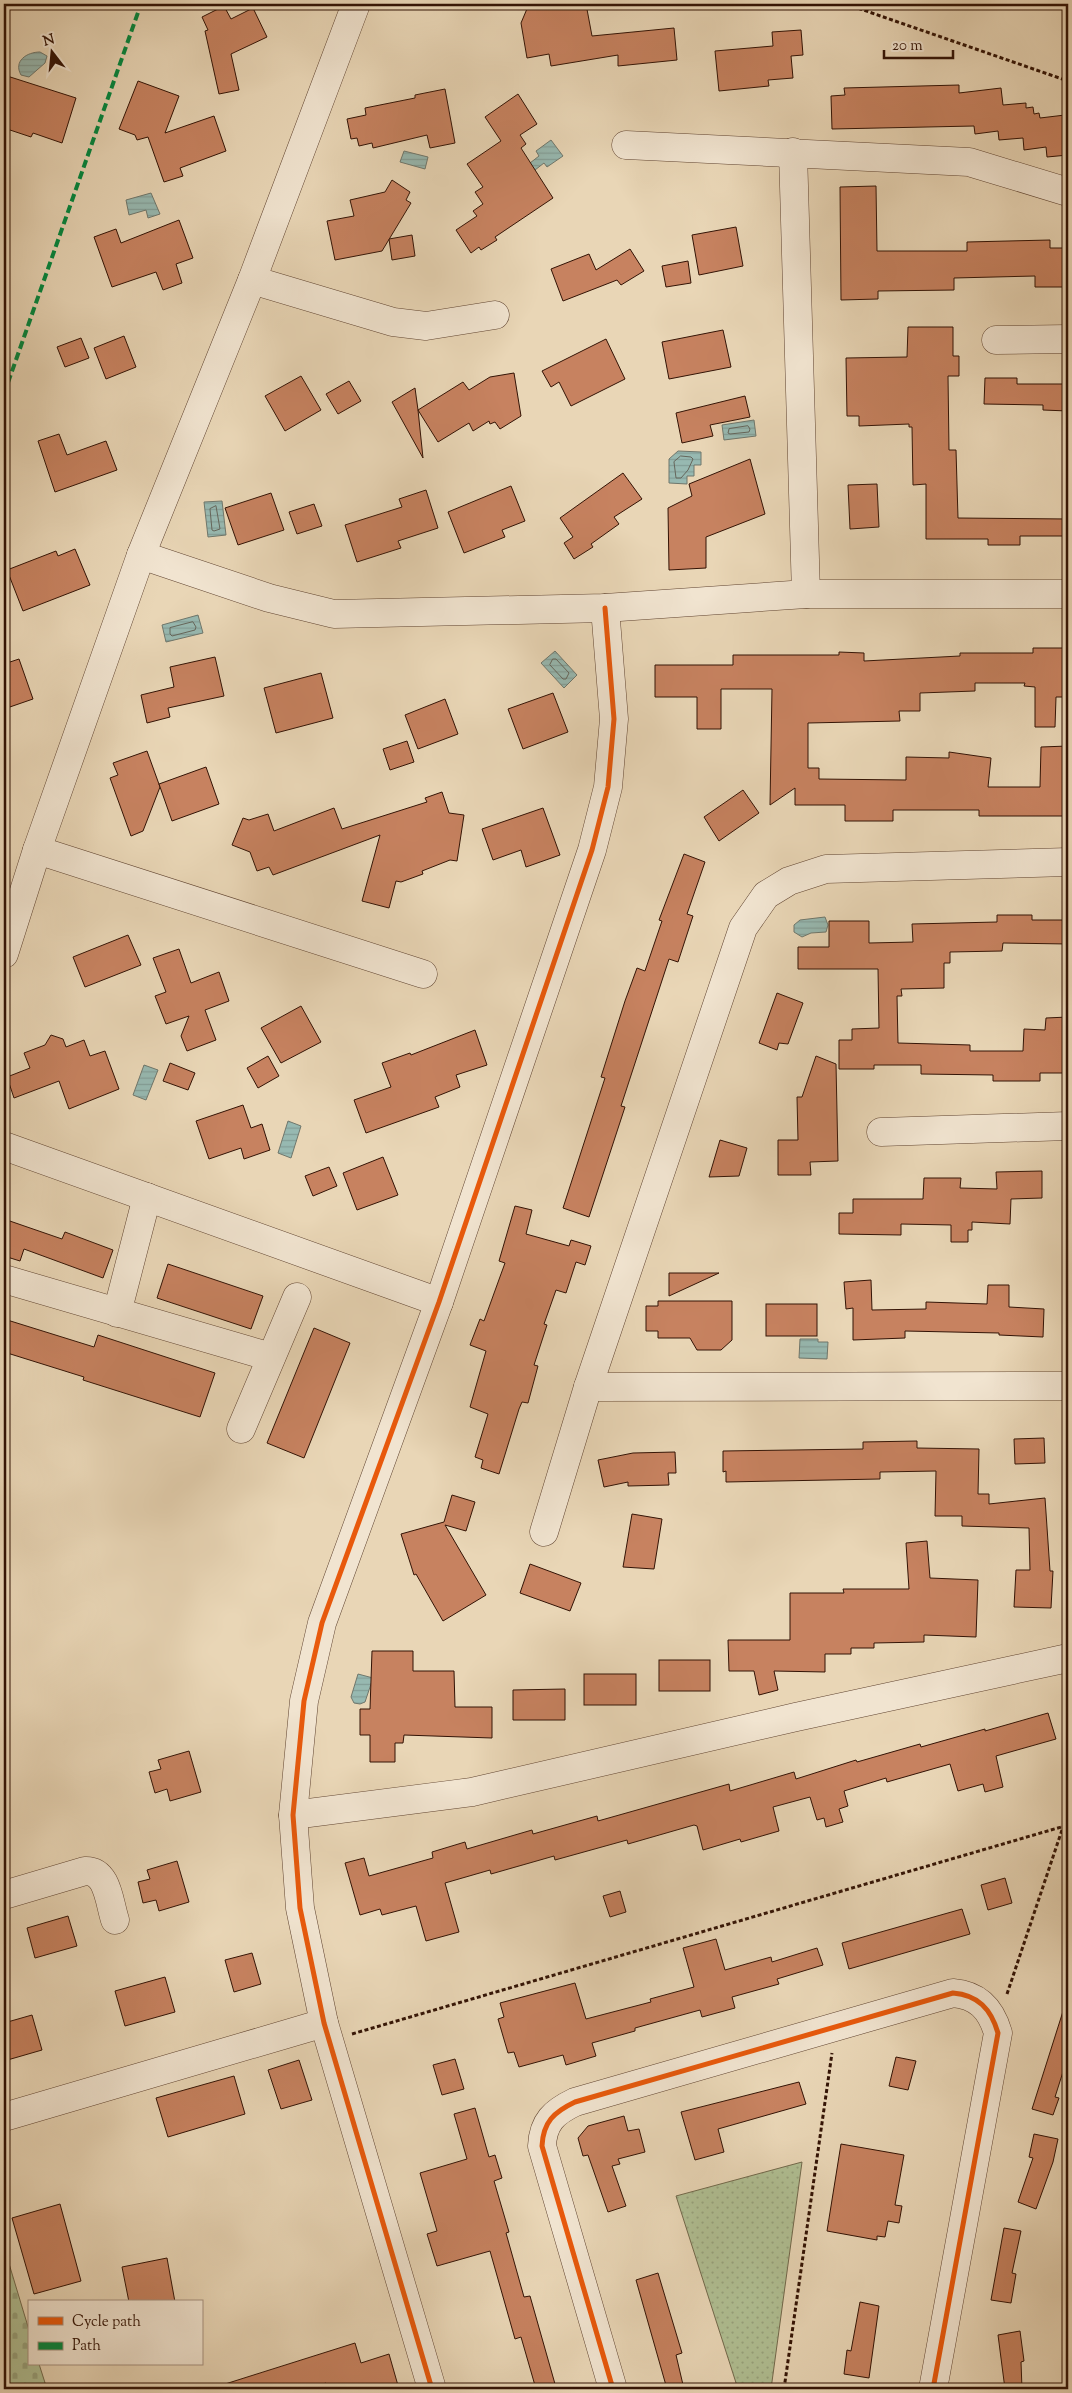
<svg xmlns="http://www.w3.org/2000/svg" width="1072" height="2393" viewBox="0 0 1072 2393" font-family="'Sorts Mill Goudy',serif">
<style>
.grass{fill:url(#grass-dots);stroke:#72694c}
.cemetery{fill:url(#cemetery-stones);stroke:#72694c}
.water{fill:url(#water-rules);stroke:#6f776c}
.lines{fill:none;stroke-linecap:round;stroke-linejoin:round}
.shore{stroke:#65665b;stroke-width:1}
.building{fill:#c78260;stroke:#331305}
.minor-casing{stroke:#604431;stroke-width:29}
.path{stroke:#331305;stroke-width:3;stroke-dasharray:4 2.5;stroke-linecap:butt}
.minor{stroke:#f1e4d0;stroke-width:28}
.quiet{stroke:#00873e;stroke-width:4;stroke-dasharray:8 4;stroke-linecap:butt}
.cycleway-casing{stroke:#f1e4d0;stroke-width:8}
.cycleway{stroke:#e8590c;stroke-width:5}
</style>
<defs>
<pattern id="grass-dots" width="8" height="8" patternUnits="userSpaceOnUse" patternTransform="scale(1.25)"><rect width="8" height="8" fill="#b0bf93"/><path d="M2 2h.1M6 6h.1" fill="none" stroke="#98a37d" stroke-width="1.8" stroke-linecap="round"/></pattern>
<pattern id="cemetery-stones" width="16" height="16" patternUnits="userSpaceOnUse" patternTransform="scale(1.25)"><rect width="16" height="16" fill="#b0bf93"/><path d="M2 7V4a2 2 0 0 1 4 0v3zM10 15v-3a2 2 0 0 1 4 0v3z" fill="#98a37d"/></pattern>
<pattern id="water-rules" width="6" height="5" patternUnits="userSpaceOnUse" patternTransform="scale(1.25)"><rect width="6" height="5" fill="#97b9b1"/><path d="M0 2.5h6" fill="none" stroke="#839e97"/></pattern>
</defs>
<rect width="100%" height="100%" fill="#e9d6b6"/>
<filter id="stains"><feTurbulence type="fractalNoise" baseFrequency=".004" numOctaves="4"/><feColorMatrix values="0 0 0 0 .2 0 0 0 0 .09 0 0 0 0 .02 0 0 0 .5 -.17"/></filter>
<radialGradient id="worn" r=".72"><stop offset=".6" stop-color="#630" stop-opacity="0"/><stop offset="1" stop-color="#630" stop-opacity=".3"/></radialGradient>
<!-- grass -->
<polygon class="grass" points="802,2162 771,2389 738,2389 676,2196"/>
<!-- cemetery -->
<polygon class="cemetery" points="4,2247 29,2330 29,2364 39,2364 47,2389 4,2389"/>
<!-- water -->
<g class="water">
<path d="M40 52 47 56 45 63 29 77 21 75C13 61 27 52 40 52Z"/>
<polygon points="551,140 563,156 547,167 544,163 535,170 530,163 539,156 536,151"/>
<polygon points="404,151 428,157 425,169 400,162"/>
<polygon points="151,193 160,214 148,218 146,210 129,215 126,200"/>
<polygon points="754,420 756,436 724,440 722,425"/>
<polygon points="678,451 701,452 701,465 694,465 694,476 687,476 687,484 669,483 669,459"/>
<polygon points="222,501 226,535 208,537 204,502"/>
<polygon points="198,615 203,633 166,642 162,625"/>
<polygon points="555,651 577,675 564,688 541,663"/>
<polygon points="825,917 828,925 826,932 811,933 802,937 794,932 794,925 800,920"/>
<polygon points="144,1065 158,1070 146,1100 133,1095"/>
<polygon points="288,1121 301,1126 291,1158 278,1153"/>
<polygon points="800,1339 818,1339 818,1342 828,1342 827,1359 799,1358"/>
<polygon points="358,1674 373,1678 365,1702 360,1704 354,1703 351,1697"/>
</g>
<g class="lines">
<!-- shore -->
<g class="shore">
<polygon points="748,426 750,429 749,432 730,434 728,433 729,429"/>
<polygon points="681,456 691,457 693,459 688,470 681,478 676,478 674,462"/>
<polygon points="216,506 220,529 214,531 212,530 210,509"/>
<polygon points="193,622 196,627 195,630 172,636 170,634 170,628"/>
<polygon points="553,659 556,659 569,673 566,679 563,679 550,665"/>
</g>
</g>
<!-- building -->
<g class="building">
<polygon points="529,4 586,4 592,36 674,28 677,60 618,66 618,55 551,66 549,54 527,58 521,23"/>
<polygon points="224,6 231,19 253,8 267,37 231,54 239,90 219,94 205,31 208,30 202,17"/>
<polygon points="801,30 803,55 791,56 793,78 768,80 769,86 719,91 715,51 773,46 772,32"/>
<polygon points="4,75 76,98 62,143 33,133 31,137 4,128"/>
<polygon points="138,81 179,96 165,133 214,116 226,151 180,168 183,176 164,182 148,137 137,140 135,135 119,129"/>
<polygon points="959,85 959,93 1001,88 1003,105 1026,103 1026,108 1033,107 1034,114 1039,113 1040,118 1065,115 1066,124 1068,124 1068,155 1047,157 1046,147 1024,150 1023,138 999,140 998,131 975,134 974,126 832,129 831,96 845,95 844,88"/>
<polygon points="445,89 455,143 430,148 427,135 373,148 372,143 359,146 357,138 351,139 347,119 366,115 365,108 415,98 415,95"/>
<polygon points="518,94 537,124 520,135 526,144 521,148 553,198 495,237 497,240 481,250 479,247 471,253 456,230 477,216 473,211 483,204 475,192 483,187 467,164 501,141 485,117"/>
<polygon points="392,180 410,192 406,200 411,203 382,251 335,260 327,221 354,216 350,200 385,192"/>
<polygon points="876,186 877,251 967,251 967,242 1050,240 1050,248 1068,248 1068,287 1035,287 1035,276 954,278 954,290 878,291 878,299 841,300 840,187"/>
<polygon points="179,220 193,258 176,264 182,283 163,290 156,272 112,287 94,237 116,229 121,243"/>
<polygon points="736,227 743,266 699,275 692,235"/>
<polygon points="412,235 415,256 392,260 389,239"/>
<polygon points="630,249 644,271 621,285 617,280 563,301 551,269 589,254 596,270"/>
<polygon points="688,261 691,283 666,287 662,266"/>
<polygon points="908,327 953,327 953,356 959,356 959,376 948,376 949,450 956,450 958,518 1068,519 1068,536 1020,536 1020,545 988,545 988,539 926,539 926,484 913,485 912,427 909,427 909,424 859,426 859,416 847,416 846,358 907,357"/>
<polygon points="723,330 731,367 669,379 662,342"/>
<polygon points="124,336 136,367 106,379 94,348"/>
<polygon points="81,338 89,358 65,367 57,347"/>
<polygon points="606,339 625,379 571,406 559,382 551,387 542,371"/>
<polygon points="514,373 521,416 500,429 495,422 490,424 489,421 473,431 469,423 438,442 418,410 423,458 392,402 415,388 418,410 463,382 469,390 490,377"/>
<polygon points="301,376 321,410 285,431 265,396"/>
<polygon points="985,378 1017,378 1017,384 1068,384 1068,411 1043,410 1043,405 984,404"/>
<polygon points="349,381 361,401 338,414 326,394"/>
<polygon points="745,396 750,417 710,425 713,436 682,443 676,413"/>
<polygon points="59,434 67,455 106,441 117,470 55,492 38,441"/>
<polygon points="750,459 765,514 706,537 706,568 669,570 668,508 692,496 689,484"/>
<polygon points="623,473 642,499 614,517 619,524 591,544 593,547 574,559 564,543 573,537 560,518"/>
<polygon points="877,484 879,527 850,529 848,485"/>
<polygon points="511,486 525,521 502,530 505,537 464,553 448,512"/>
<polygon points="426,490 438,528 398,541 401,548 357,562 345,525 402,507 399,499"/>
<polygon points="271,493 284,530 238,545 225,508"/>
<polygon points="314,504 322,526 297,534 289,512"/>
<polygon points="75,549 90,585 23,611 7,570 56,551 58,556"/>
<polygon points="1033,648 1068,648 1068,697 1056,697 1055,727 1035,727 1035,687 1024,686 1025,683 975,683 975,691 920,693 920,711 899,711 900,721 808,723 808,768 819,768 819,779 906,780 906,757 949,758 949,752 991,758 988,787 1040,787 1041,747 1068,746 1067,816 979,816 979,810 893,810 893,821 845,821 845,805 795,805 795,788 770,805 772,689 721,689 721,729 697,729 697,697 655,697 655,665 733,665 733,655 839,655 839,652 864,653 864,661 960,656 960,653 1033,653"/>
<polygon points="215,657 224,696 168,708 170,717 147,723 141,695 174,687 170,667"/>
<polygon points="19,659 33,699 4,709 4,664"/>
<polygon points="321,673 333,718 276,733 264,688"/>
<polygon points="553,693 568,732 523,749 508,709"/>
<polygon points="445,699 458,734 418,749 405,715"/>
<polygon points="407,741 414,762 390,770 383,749"/>
<polygon points="147,751 160,787 143,831 131,836 110,778 118,775 113,763"/>
<polygon points="206,767 219,804 172,821 159,784"/>
<polygon points="743,790 759,813 719,841 704,817"/>
<polygon points="442,792 449,813 464,815 457,861 450,860 422,871 423,874 401,882 396,881 389,908 362,901 380,835 273,875 269,867 257,871 250,852 232,845 243,818 249,820 268,814 274,831 334,808 342,829 427,802 425,798"/>
<polygon points="543,808 560,855 526,867 521,850 493,860 482,829"/>
<polygon points="684,854 705,862 687,914 693,916 678,962 669,959 621,1106 625,1107 589,1217 563,1208 605,1078 601,1077 625,1001 637,968 645,971 662,921 659,920"/>
<polygon points="997,915 1032,915 1032,920 1068,920 1068,944 1003,943 1002,951 950,952 950,963 944,963 944,988 901,989 902,996 897,996 898,1043 970,1045 970,1051 1023,1051 1024,1029 1045,1030 1046,1018 1068,1017 1068,1073 1040,1073 1040,1081 993,1081 993,1075 921,1074 921,1065 874,1065 874,1069 839,1069 839,1040 852,1040 852,1029 879,1028 878,969 798,969 798,947 829,947 829,921 869,921 869,943 913,942 912,924 997,922"/>
<polygon points="128,935 141,965 85,987 73,957"/>
<polygon points="179,949 191,983 219,972 229,1001 205,1010 216,1040 187,1051 181,1036 189,1016 166,1024 155,996 166,992 153,958"/>
<polygon points="777,993 803,1003 788,1044 779,1043 777,1050 759,1043"/>
<polygon points="301,1006 321,1042 281,1063 261,1028"/>
<polygon points="475,1030 487,1065 456,1075 460,1087 435,1097 439,1107 366,1133 354,1100 391,1087 382,1063 410,1053 411,1055"/>
<polygon points="51,1035 63,1039 66,1047 84,1040 90,1056 105,1051 119,1089 69,1109 59,1081 14,1098 7,1077 30,1068 24,1053 45,1045"/>
<polygon points="268,1056 279,1076 258,1088 247,1068"/>
<polygon points="816,1056 836,1064 838,1161 810,1162 811,1175 778,1175 778,1140 798,1140 797,1097 802,1097"/>
<polygon points="170,1063 195,1073 188,1090 163,1081"/>
<polygon points="243,1105 251,1128 262,1124 270,1150 244,1159 241,1148 209,1159 196,1121"/>
<polygon points="720,1140 747,1148 739,1176 709,1177"/>
<polygon points="383,1157 398,1195 357,1210 343,1173"/>
<polygon points="329,1167 337,1186 313,1196 305,1176"/>
<polygon points="1042,1171 1042,1198 1011,1199 1010,1224 972,1222 972,1230 968,1230 968,1242 951,1242 951,1225 901,1224 901,1235 839,1234 839,1213 853,1213 853,1199 923,1199 924,1178 961,1178 960,1188 997,1189 996,1172"/>
<polygon points="515,1206 532,1210 526,1234 569,1246 571,1240 591,1246 585,1265 576,1262 566,1293 556,1290 544,1324 547,1325 534,1365 538,1366 528,1403 522,1402 519,1409 499,1474 481,1468 483,1460 475,1457 488,1414 470,1407 486,1351 470,1345 480,1319 484,1321 505,1263 499,1261"/>
<polygon points="4,1219 62,1239 65,1232 113,1250 103,1278 24,1249 20,1261 4,1256"/>
<polygon points="168,1264 263,1296 251,1329 157,1298"/>
<polygon points="669,1273 719,1273 669,1296"/>
<polygon points="871,1280 872,1310 926,1309 926,1302 987,1304 988,1285 1009,1285 1009,1307 1044,1309 1043,1337 999,1335 999,1333 905,1331 905,1338 853,1340 853,1308 846,1309 844,1282"/>
<polygon points="658,1301 732,1301 732,1340 721,1350 697,1350 690,1338 658,1338 658,1331 646,1331 646,1306 658,1306"/>
<rect x="766" y="1304" width="51" height="32"/>
<polygon points="4,1319 94,1347 98,1335 215,1373 200,1417 83,1380 84,1377 4,1352"/>
<polygon points="314,1328 350,1343 304,1458 267,1443"/>
<polygon points="1044,1438 1045,1463 1015,1464 1014,1439"/>
<polygon points="917,1441 917,1448 979,1449 978,1494 989,1494 989,1504 1045,1498 1050,1571 1053,1571 1051,1608 1014,1607 1016,1570 1030,1570 1029,1528 962,1526 962,1516 935,1516 936,1471 880,1472 880,1479 726,1482 726,1471 723,1472 723,1451 863,1449 863,1442"/>
<polygon points="675,1452 676,1473 668,1473 669,1485 628,1486 628,1482 604,1487 598,1460 633,1453"/>
<polygon points="452,1495 475,1502 466,1531 445,1525 486,1595 443,1621 416,1574 414,1575 401,1534 444,1522"/>
<polygon points="632,1514 662,1519 654,1569 623,1567"/>
<polygon points="927,1541 930,1578 978,1580 976,1637 924,1635 924,1642 874,1643 874,1648 851,1648 851,1654 825,1654 825,1672 774,1671 778,1690 759,1695 754,1671 729,1671 728,1640 790,1640 790,1593 844,1593 843,1589 909,1589 906,1543"/>
<polygon points="530,1564 581,1583 570,1611 520,1593"/>
<polygon points="372,1651 413,1651 413,1671 454,1671 455,1707 492,1707 492,1738 404,1735 403,1743 395,1743 395,1762 370,1762 370,1735 360,1735 360,1709 370,1709"/>
<rect x="659" y="1660" width="51" height="31"/>
<rect x="584" y="1674" width="52" height="31"/>
<polygon points="565,1689 565,1720 513,1720 513,1690"/>
<polygon points="1048,1713 1056,1739 996,1756 1003,1787 985,1792 983,1784 958,1791 950,1764 887,1782 886,1778 844,1791 848,1806 839,1809 843,1822 826,1827 824,1818 817,1820 810,1797 773,1807 779,1831 741,1842 740,1839 703,1850 697,1826 694,1825 628,1844 627,1840 555,1860 554,1856 491,1874 490,1870 445,1883 459,1932 426,1941 416,1906 382,1915 380,1909 360,1915 345,1863 364,1858 369,1876 433,1858 432,1852 465,1842 467,1849 532,1830 533,1834 597,1816 598,1821 729,1784 730,1791 794,1772 796,1779 856,1760 857,1762 920,1744 921,1747 985,1729 985,1731"/>
<polygon points="189,1751 201,1792 170,1801 167,1789 155,1793 149,1772 161,1769 158,1760"/>
<polygon points="177,1861 189,1902 159,1911 156,1900 143,1903 138,1882 150,1879 147,1870"/>
<polygon points="1005,1878 1012,1903 988,1910 981,1885"/>
<polygon points="620,1891 626,1912 610,1917 603,1896"/>
<polygon points="962,1909 970,1934 849,1969 842,1943"/>
<polygon points="68,1916 77,1946 35,1958 27,1928"/>
<polygon points="716,1939 725,1970 771,1957 772,1962 817,1948 823,1965 777,1979 779,1984 732,1997 735,2008 702,2017 700,2010 635,2028 635,2031 592,2043 596,2056 566,2065 563,2055 519,2067 514,2052 508,2053 498,2019 504,2017 500,2003 575,1983 586,2019 651,2002 650,1999 694,1987 683,1948"/>
<polygon points="252,1953 261,1984 234,1992 225,1960"/>
<polygon points="165,1977 175,2012 125,2026 115,1991"/>
<polygon points="1065,2005 1068,2005 1068,2056 1055,2097 1059,2098 1053,2115 1032,2109"/>
<polygon points="32,2015 42,2050 4,2061 4,2023"/>
<polygon points="896,2057 916,2061 908,2090 889,2086"/>
<polygon points="455,2059 464,2089 442,2095 433,2065"/>
<polygon points="299,2060 312,2100 281,2109 268,2070"/>
<polygon points="234,2076 245,2114 168,2137 156,2098"/>
<polygon points="799,2082 806,2104 718,2129 724,2152 695,2160 681,2112"/>
<polygon points="475,2108 489,2157 495,2155 502,2178 494,2181 509,2232 506,2233 524,2297 530,2296 555,2384 536,2389 521,2337 515,2339 490,2251 437,2266 427,2234 437,2231 420,2173 467,2159 454,2114"/>
<polygon points="624,2116 628,2131 639,2129 645,2152 618,2159 620,2164 612,2166 626,2206 608,2212 588,2155 583,2156 578,2138 588,2126"/>
<polygon points="1034,2134 1058,2139 1053,2162 1036,2209 1018,2202 1033,2158 1029,2157"/>
<polygon points="841,2144 904,2155 895,2205 902,2206 899,2223 888,2221 885,2237 877,2236 877,2240 827,2231"/>
<polygon points="60,2204 81,2281 34,2294 12,2218"/>
<polygon points="1004,2228 1021,2231 1012,2273 1016,2274 1011,2303 991,2300"/>
<polygon points="167,2258 175,2302 129,2302 122,2267"/>
<polygon points="658,2273 682,2353 676,2355 684,2389 667,2389 636,2280"/>
<polygon points="860,2302 879,2306 869,2378 844,2374 847,2350 851,2351"/>
<polygon points="1020,2331 1024,2361 1021,2362 1022,2389 1005,2389 998,2335"/>
<polygon points="355,2343 361,2363 389,2354 399,2389 328,2389 326,2383 306,2389 222,2389 222,2385"/>
</g>
<g class="lines">
<defs>
<g id="minor">
<polyline points="626,145 969,162 1068,192"/>
<polyline points="793,152 806,594"/>
<polyline points="252,280 393,322 426,326 495,315"/>
<polyline points="996,340 1068,339"/>
<polyline points="141,555 269,598 334,614 605,608 806,594 1068,594"/>
<polyline points="37,850 423,974"/>
<polyline points="4,954 37,850 141,555 252,280 356,4"/>
<polyline points="881,1132 1068,1126"/>
<polyline points="4,1146 439,1302"/>
<polyline points="4,1279 271,1357"/>
<polyline points="117,1313 147,1197"/>
<polyline points="588,1387 1068,1386"/>
<polyline points="241,1429 297,1297"/>
<polyline points="544,1532 588,1387 743,928 766,895 789,881 826,869 1068,862"/>
<polyline points="293,1815 472,1792 796,1717 1068,1658"/>
<path d="M4 1895 85 1871C108 1870 109 1902 115 1920"/>
<polyline points="4,2117 324,2023"/>
<polyline points="432,2389 324,2023 300,1908 293,1815 304,1701 322,1623 439,1302 592,850 608,787 614,719 605,608"/>
<path d="M613 2389 542 2146C543 2122 554 2112 575 2102L953 1993C978 1995 991 2009 998 2033L933 2389"/>
</g>
</defs>
<!-- minor casing -->
<use href="#minor" class="minor-casing"/>
<!-- path -->
<g class="path">
<polyline points="846,4 1068,81"/>
<polyline points="1007,1994 1063,1827"/>
<polyline points="352,2034 1068,1825"/>
<polyline points="784,2389 832,2053"/>
</g>
<!-- minor -->
<use href="#minor" class="minor"/>
<!-- quiet -->
<polyline class="quiet" points="4,394 141,4"/>
<defs>
<g id="cycleway">
<polyline points="432,2389 324,2023 300,1908 293,1815 304,1701 322,1623 439,1302 592,850 608,787 614,719 605,608"/>
<path d="M613 2389 542 2146C543 2122 554 2112 575 2102L953 1993C978 1995 991 2009 998 2033L933 2389"/>
</g>
</defs>
<!-- cycleway casing -->
<use href="#cycleway" class="cycleway-casing"/>
<!-- cycleway -->
<use href="#cycleway" class="cycleway"/>
</g>
<!-- margin -->
<rect width="1072" height="2393" fill="none" stroke="#e9d6b6" stroke-width="20"/>
<rect x="5" y="5" width="1062" height="2383" fill="none" stroke="#331305" stroke-width="2.5"/>
<rect x="10" y="10" width="1052" height="2373" fill="none" stroke="#331305"/>
<!-- legend -->
<rect x="28" y="2300" width="175" height="65" fill="#f1e4d0" stroke="#a5907f"/>
<rect x="38" y="2317" width="25" height="8" fill="#e8590c" stroke="#a5907f"/>
<text x="72" y="2326" font-size="15" fill="#331305">Cycle path</text>
<rect x="38" y="2342" width="25" height="8" fill="#00873e" stroke="#a5907f"/>
<text x="72" y="2350" font-size="15" fill="#331305">Path</text>
<!-- north arrow -->
<g transform="translate(52 52) rotate(344)" stroke="#f1e4d0" stroke-width="4" paint-order="stroke">
<path d="M0-4L9 19L0 12L-9 19Z" fill="#331305"/>
<text y="-8" font-size="14" font-weight="bold" text-anchor="middle" fill="#331305">N</text>
</g>
<!-- scale -->
<path d="M884 50v8h69v-8" fill="none" stroke="#331305" stroke-width="2.5"/>
<text x="892" y="50" font-size="15" fill="#331305" stroke="#f1e4d0" stroke-width="4" paint-order="stroke">20 m</text>
<rect width="100%" height="100%" filter="url(#stains)"/>
<rect width="100%" height="100%" fill="url(#worn)"/>
</svg>
